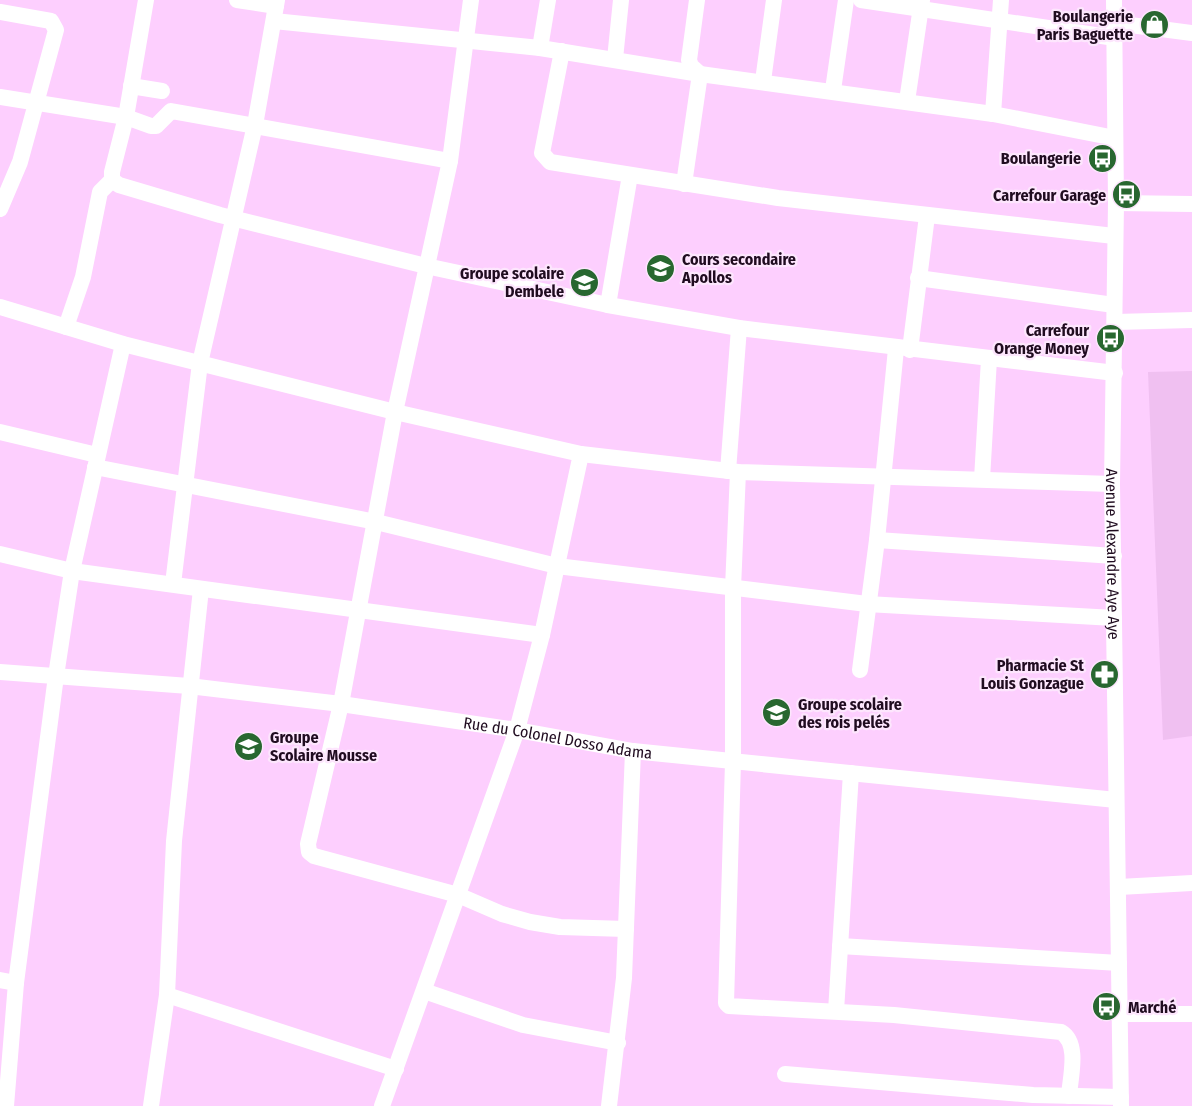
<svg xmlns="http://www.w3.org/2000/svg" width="1192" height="1106" viewBox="0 0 1192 1106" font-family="'Fira Sans Condensed',sans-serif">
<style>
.built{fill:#f0c0f1}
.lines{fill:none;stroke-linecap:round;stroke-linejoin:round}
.minor{stroke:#fff;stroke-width:16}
.labels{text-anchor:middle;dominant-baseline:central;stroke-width:4.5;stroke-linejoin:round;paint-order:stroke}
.poi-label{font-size:16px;font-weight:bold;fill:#200c20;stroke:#fde6fd;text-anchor:end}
.street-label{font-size:16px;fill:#200c20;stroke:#fde6fd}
</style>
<rect width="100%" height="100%" fill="#fdcffe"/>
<!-- built -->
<polygon class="built" points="1192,371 1192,736 1163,740 1148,372"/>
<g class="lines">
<!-- minor -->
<g class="minor">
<polyline points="146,0 126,117 112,172 112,180 119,185 220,215 426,266 608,305 739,328 1115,373"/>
<polyline points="237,0 276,6"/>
<polyline points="471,0 450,161 395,412 341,704 308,844 309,852 314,856 458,895 502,914 530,922 560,927 626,929"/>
<polyline points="861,0 1115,38"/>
<path id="s1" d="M1114 0 1116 203 1112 484 1121 1106"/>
<polyline points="0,12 51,21 56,30 20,162 0,209"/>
<polyline points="274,21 540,48 700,74 993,114 1115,138"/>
<polyline points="1115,23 1192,33"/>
<polyline points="540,48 548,0"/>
<polyline points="562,51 542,153 550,162 778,198 1114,236"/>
<polyline points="615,59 621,0"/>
<polyline points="763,81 774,0"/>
<polyline points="131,86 162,91"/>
<polyline points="833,90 846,0"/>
<polyline points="0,97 126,117 151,126 156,126 171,111 450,161"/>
<polyline points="907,101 922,0"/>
<polyline points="993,114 1001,0"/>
<polyline points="684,184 700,74 691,66 689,60 697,0"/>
<polyline points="1116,203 1192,204"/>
<polyline points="918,278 1114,305"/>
<polyline points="608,305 630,175"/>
<polyline points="0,307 123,344 395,412 581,454 738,472 1112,484"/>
<polyline points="1115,322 1192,320"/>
<polyline points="66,327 83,277 100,192 112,180"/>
<polyline points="910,350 927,216"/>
<polyline points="0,432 97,455"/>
<polyline points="95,467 376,522 557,566 867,604 1114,618"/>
<polyline points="728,471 739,328"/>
<path d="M738 472 733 588V762L726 1003 729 1006 894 1015 1061 1032C1080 1043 1070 1078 1069 1096"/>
<polyline points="982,479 989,359"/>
<polyline points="877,540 1114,556"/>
<polyline points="0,554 72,571 542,635"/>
<polyline points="173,584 200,363 255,125 277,0"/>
<polyline points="860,670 877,540 896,349"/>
<path id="s2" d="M0 672 189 686 341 704 517 730 633 751 1116 800"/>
<polyline points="1119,887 1192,883"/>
<polyline points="840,946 1119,963"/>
<polyline points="0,980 16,983"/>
<polyline points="424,991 523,1025 618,1043"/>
<polyline points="167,995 396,1069"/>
<polyline points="836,1011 851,773"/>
<polyline points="1121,1014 1192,1014"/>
<polyline points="785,1074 1033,1095 1121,1097"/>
<polyline points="6,1106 16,983 56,676 72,571 123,344"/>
<polyline points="151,1106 167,995 174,841 201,589"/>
<polyline points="382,1106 517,730 542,635 581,454"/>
<polyline points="609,1106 624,978 633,751"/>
</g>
</g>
<!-- icons -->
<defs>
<symbol id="shop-disc" viewBox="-11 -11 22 22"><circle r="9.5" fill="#286730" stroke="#fde6fd"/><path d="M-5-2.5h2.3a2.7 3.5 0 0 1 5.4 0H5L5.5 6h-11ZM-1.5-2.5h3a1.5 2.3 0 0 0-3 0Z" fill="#fff"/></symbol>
<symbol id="bus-disc" viewBox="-11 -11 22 22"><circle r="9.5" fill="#286730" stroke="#fde6fd"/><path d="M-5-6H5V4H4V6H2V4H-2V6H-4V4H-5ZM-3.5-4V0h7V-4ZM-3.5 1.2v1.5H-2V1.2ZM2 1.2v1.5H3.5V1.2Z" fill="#fff"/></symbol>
<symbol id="school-disc" viewBox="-11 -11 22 22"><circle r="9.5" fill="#286730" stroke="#fde6fd"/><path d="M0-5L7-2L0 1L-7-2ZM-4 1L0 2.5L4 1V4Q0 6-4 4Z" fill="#fff"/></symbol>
<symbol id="pharmacy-disc" viewBox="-11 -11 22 22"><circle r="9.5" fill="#286730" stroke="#fde6fd"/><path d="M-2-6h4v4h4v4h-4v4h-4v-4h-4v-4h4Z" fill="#fff"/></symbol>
</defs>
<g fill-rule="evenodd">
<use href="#shop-disc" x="1138" y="8" width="33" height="33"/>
<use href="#bus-disc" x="1086" y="142" width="33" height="33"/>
<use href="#bus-disc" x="1110" y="178" width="33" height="33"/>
<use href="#school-disc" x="644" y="252" width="33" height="33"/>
<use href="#school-disc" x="568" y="266" width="33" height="33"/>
<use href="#bus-disc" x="1094" y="322" width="33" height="33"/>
<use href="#pharmacy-disc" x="1088" y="658" width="33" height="33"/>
<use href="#school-disc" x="760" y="696" width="33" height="33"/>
<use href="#school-disc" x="232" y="730" width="33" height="33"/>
<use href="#bus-disc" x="1090" y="990" width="33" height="33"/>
</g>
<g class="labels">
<!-- poi labels -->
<g class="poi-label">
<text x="1133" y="16">Boulangerie<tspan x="1133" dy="18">Paris Baguette</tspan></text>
<text x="1081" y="158">Boulangerie</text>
<text x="1106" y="195">Carrefour Garage</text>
<text x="682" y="259" text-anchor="start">Cours secondaire<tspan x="682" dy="18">Apollos</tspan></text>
<text x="564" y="273">Groupe scolaire<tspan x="564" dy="18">Dembele</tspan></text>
<text x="1089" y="330">Carrefour<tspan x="1089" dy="18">Orange Money</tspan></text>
<text x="1084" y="665">Pharmacie St<tspan x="1084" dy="18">Louis Gonzague</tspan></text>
<text x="798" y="704" text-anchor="start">Groupe scolaire<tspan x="798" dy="18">des rois pelés</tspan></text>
<text x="270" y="737" text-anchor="start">Groupe<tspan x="270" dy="18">Scolaire Mousse</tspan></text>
<text x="1128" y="1007" text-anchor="start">Marché</text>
</g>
<!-- street labels -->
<g class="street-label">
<text stroke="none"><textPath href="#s1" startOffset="554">Avenue Alexandre Aye Aye</textPath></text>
<text stroke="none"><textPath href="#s2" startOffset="562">Rue du Colonel Dosso Adama</textPath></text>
</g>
</g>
</svg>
